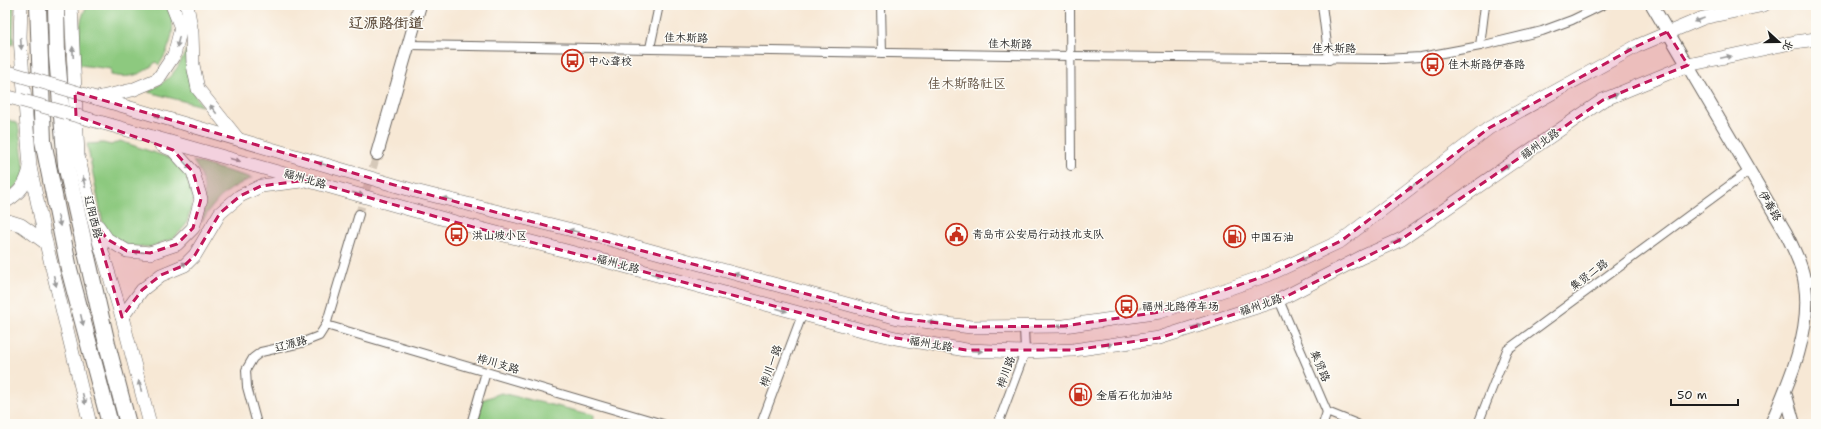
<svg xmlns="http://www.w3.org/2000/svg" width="1821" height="429" viewBox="0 0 1821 429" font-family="'Shantell Sans','LXGW WenKai TC',sans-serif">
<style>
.green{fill:#8dc97f;stroke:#54724e}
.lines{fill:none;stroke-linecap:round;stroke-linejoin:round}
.street-tunnel{stroke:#d6c9b9;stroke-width:8;stroke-dasharray:8 4;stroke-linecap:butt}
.street-casing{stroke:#69635d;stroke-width:10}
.secondary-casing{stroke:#69635d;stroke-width:14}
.primary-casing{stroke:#69635d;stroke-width:14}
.highway-casing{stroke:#69635d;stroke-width:18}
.street{stroke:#fff;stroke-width:8}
.secondary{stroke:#fff;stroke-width:12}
.primary{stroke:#fff;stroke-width:13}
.highway{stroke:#fff;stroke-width:16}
.primary-bridge-casing{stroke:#69635d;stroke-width:14;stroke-linecap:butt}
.primary-bridge{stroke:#fff;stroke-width:13}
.oneway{fill:#999}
.marked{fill:#c2185b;fill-opacity:0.2;stroke:#c2185b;stroke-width:3;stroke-dasharray:8 5;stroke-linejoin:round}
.labels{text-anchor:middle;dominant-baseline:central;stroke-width:3;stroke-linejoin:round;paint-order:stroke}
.street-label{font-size:11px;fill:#1c1c1c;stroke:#fdfcf7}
.poi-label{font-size:11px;fill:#1c1c1c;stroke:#fdfcf7;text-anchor:start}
.quarter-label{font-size:13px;fill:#625141;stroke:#fdfcf7}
.district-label{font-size:15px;font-weight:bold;fill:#625141;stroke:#fdfcf7}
</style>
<rect width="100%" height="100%" fill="#fdfcf7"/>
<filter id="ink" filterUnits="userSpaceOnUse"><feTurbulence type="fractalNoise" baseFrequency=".025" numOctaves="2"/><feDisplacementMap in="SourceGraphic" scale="8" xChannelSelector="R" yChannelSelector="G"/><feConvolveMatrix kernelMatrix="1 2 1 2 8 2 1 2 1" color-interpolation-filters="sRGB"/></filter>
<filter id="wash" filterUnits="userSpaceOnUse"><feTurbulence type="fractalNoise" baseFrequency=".012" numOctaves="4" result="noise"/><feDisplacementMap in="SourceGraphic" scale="16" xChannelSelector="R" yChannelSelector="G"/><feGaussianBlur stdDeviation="0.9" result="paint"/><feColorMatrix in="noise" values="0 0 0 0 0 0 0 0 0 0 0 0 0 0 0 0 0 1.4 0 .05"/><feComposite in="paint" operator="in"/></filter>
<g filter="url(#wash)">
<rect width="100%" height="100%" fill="#f7e8d5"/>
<!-- green -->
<g class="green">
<polygon points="5,5 14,5 13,45 5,42"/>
<path d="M88 5H165C180 22 170 49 159 65L156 62C142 75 130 79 111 75V69L79 65C80 45 76 22 88 5Z"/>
<path d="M187 48C185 71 189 87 202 106L148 92C171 78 176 73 187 48Z"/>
<polygon points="5,118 18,124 25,171 22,180 5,197"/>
<polygon points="120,141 170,158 186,175 194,198 186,225 174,238 150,247 129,246 111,237 103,224 87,144 103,143 111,145"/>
<path d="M193 161 252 178C227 189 217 198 202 221 205 197 207 181 193 161Z"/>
<polygon points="501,393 594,415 591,424 477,424 482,400"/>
</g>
</g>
<g filter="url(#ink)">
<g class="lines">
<!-- street-tunnel -->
<polyline class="street-tunnel" points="359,214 377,154"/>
<defs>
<g id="street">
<polyline points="881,5 882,53"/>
<polyline points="1070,5 1071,166"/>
<polyline points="1322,5 1329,60"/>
<polyline points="409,45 1071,56 1384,59 1421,57 1480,46 1542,31 1572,20 1603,5"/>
<polyline points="1480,46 1485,5"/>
<polyline points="650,48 659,5"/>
<polyline points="1805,284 1816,278"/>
<polyline points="1279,300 1327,412 1357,424"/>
<polyline points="326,325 663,424"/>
<polyline points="257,424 247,387 246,370 253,358 261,352 301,343 319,336 326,325 359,214"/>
<polyline points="471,424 486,372"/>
<polyline points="761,424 802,315"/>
<polyline points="998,424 1025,352 1024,327"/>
<polyline points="1323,424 1327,412"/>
<polyline points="1478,424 1507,350 1749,171"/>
</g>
<g id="secondary">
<path d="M1652 5 1786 233C1794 250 1803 267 1805 285 1812 331 1789 382 1771 424"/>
<polyline points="377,154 420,5"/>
<polyline points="1785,392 1794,424"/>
</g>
<g id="primary">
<polyline points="21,5 20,38 30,167 46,243 90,424"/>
<polyline points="71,5 78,156 99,241 122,317 150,424"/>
<polyline points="187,5 192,33 193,65 198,89 238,139"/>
<polyline points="5,96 20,100"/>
<polyline points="96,98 415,191 612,240 898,318 971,327 1064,326 1160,312 1268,275 1341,241 1489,128 1637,46 1703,18 1764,5"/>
<polyline points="97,98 132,90 158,79 174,55 181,28 172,5"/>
<polyline points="103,123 462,224 605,261 862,330 896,338 966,350 1025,352 1073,350 1159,338 1279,300 1362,257 1402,239 1603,100 1688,65 1795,42 1816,39"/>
<path d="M5 202C20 193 26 185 30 168"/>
<polyline points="5,220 21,225 46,243"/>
<polyline points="98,226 107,239 127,251 150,253 177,244 193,228 201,199 193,172 173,150 161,145"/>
<polyline points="122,317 142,290 161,275 185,265 195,255 220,213 240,196 261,186 301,181"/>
</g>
<g id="highway">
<polyline points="38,5 43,141 69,269 110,424"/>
<polyline points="56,5 57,56 66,165 107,344 128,424"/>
</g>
</defs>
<!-- street casing -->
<use href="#street" class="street-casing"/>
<!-- secondary casing -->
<use href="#secondary" class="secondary-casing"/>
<!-- primary casing -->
<use href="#primary" class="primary-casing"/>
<!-- highway casing -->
<use href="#highway" class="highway-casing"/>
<!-- street -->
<use href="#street" class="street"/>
<!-- secondary -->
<use href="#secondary" class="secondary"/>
<!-- primary -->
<use href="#primary" class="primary"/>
<!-- highway -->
<use href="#highway" class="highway"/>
<defs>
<g id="primary-bridge">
<polyline points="8,72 96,98"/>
<polyline points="20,100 103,123"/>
</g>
</defs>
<!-- primary-bridge casing -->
<use href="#primary-bridge" class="primary-bridge-casing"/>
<!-- primary-bridge -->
<use href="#primary-bridge" class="primary-bridge"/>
</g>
<!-- one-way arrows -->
<defs><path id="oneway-solid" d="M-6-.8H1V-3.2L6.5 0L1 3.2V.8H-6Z"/></defs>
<g class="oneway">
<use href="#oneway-solid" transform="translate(1699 20) rotate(160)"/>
<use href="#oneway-solid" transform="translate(178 42) rotate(103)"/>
<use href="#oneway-solid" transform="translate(21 44) rotate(86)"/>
<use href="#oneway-solid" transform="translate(1632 49) rotate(151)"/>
<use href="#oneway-solid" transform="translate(73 52) rotate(-93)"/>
<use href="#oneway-solid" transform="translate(1726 57) rotate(-12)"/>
<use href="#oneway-solid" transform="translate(1613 96) rotate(-23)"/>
<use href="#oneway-solid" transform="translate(213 109) rotate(-128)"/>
<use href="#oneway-solid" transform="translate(1518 111) rotate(151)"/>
<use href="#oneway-solid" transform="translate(160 117) rotate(-164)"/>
<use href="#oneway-solid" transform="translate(235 160) rotate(16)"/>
<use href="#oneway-solid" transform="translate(323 164) rotate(-164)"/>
<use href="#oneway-solid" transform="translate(187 165) rotate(47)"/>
<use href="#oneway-solid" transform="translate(1505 168) rotate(-35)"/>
<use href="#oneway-solid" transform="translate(84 182) rotate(-104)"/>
<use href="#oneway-solid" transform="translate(1412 186) rotate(142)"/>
<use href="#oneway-solid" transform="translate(358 194) rotate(16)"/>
<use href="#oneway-solid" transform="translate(448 199) rotate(-166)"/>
<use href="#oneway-solid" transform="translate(59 221) rotate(78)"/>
<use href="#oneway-solid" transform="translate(574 231) rotate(-166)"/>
<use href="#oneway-solid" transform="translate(1397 241) rotate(-25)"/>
<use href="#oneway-solid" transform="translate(139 252) rotate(-175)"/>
<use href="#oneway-solid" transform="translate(1305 258) rotate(155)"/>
<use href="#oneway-solid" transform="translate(182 265) rotate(-30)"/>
<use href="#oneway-solid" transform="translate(656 275) rotate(16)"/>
<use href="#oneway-solid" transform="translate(739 275) rotate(-165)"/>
<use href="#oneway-solid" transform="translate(55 281) rotate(76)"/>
<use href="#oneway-solid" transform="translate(782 310) rotate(16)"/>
<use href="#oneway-solid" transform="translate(82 320) rotate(76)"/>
<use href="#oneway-solid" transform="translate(933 322) rotate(-172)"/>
<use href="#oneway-solid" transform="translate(1062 326) rotate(176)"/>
<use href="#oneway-solid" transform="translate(1196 326) rotate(-18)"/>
<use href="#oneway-solid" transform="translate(1107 345) rotate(-8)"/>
<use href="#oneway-solid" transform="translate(977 351) rotate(2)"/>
<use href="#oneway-solid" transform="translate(140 386) rotate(-105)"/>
<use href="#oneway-solid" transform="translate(84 399) rotate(76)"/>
</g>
</g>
<!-- marked area -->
<path class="marked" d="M1667 32 1688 65 1603 100 1402 239 1279 300 1159 338 1073 350H966L896 338 462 224 307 180 261 186 240 196 220 213 195 255 185 265 161 275 142 290 122 317 93 219 107 239 127 251 150 253 177 244 193 228 201 199 193 172 173 150 76 116 75 92 415 191 898 318 971 327 1064 326 1160 312 1268 275 1341 241 1489 128 1637 46Z"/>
<!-- icons -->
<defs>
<symbol id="bus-ring" viewBox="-11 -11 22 22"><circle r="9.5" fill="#fdfcf7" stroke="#c8321e" stroke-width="1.5"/><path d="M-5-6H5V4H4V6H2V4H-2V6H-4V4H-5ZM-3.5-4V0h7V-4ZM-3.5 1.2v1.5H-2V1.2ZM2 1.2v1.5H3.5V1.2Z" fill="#c8321e"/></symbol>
<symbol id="civic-ring" viewBox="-11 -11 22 22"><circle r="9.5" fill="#fdfcf7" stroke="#c8321e" stroke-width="1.5"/><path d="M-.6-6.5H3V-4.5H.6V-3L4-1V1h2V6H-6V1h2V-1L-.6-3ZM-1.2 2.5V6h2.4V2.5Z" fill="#c8321e"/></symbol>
<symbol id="fuel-ring" viewBox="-11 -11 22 22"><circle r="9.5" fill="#fdfcf7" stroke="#c8321e" stroke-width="1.5"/><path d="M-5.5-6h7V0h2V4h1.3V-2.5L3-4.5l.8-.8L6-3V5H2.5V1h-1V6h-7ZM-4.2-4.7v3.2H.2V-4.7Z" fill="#c8321e"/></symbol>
</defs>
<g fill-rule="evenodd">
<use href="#bus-ring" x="560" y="48" width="25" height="25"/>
<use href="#bus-ring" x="1420" y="52" width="25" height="25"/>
<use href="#civic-ring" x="944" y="222" width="25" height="25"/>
<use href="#bus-ring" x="444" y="222" width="25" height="25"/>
<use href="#fuel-ring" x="1222" y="224" width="25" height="25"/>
<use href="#bus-ring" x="1114" y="294" width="25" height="25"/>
<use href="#fuel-ring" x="1068" y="382" width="25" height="25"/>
</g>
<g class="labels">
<!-- street labels -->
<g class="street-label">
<text transform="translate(686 38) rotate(1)">佳木斯路</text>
<text transform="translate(1010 44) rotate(1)">佳木斯路</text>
<text x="1334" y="48">佳木斯路</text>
<text transform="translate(1540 144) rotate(-35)">福州北路</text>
<text transform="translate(305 179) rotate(16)">福州北路</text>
<text transform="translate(1770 206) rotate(59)">伊春路</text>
<text transform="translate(93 217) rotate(76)">辽阳西路</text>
<text transform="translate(618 264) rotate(15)">福州北路</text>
<text transform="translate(1589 275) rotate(-37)">集贤二路</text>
<text transform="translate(1261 305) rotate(-19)">福州北路</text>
<text transform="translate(291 344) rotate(-15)">辽源路</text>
<text transform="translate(931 344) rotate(10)">福州北路</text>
<text transform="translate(498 364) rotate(16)">桦川支路</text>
<text transform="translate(771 366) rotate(-70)">桦川一路</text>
<text transform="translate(1320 366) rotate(67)">集贤路</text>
<text transform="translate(1006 372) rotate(-70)">桦川路</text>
</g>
<!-- poi labels -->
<g class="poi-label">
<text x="588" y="61">中心聋校</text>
<text x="1448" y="64">佳木斯路伊春路</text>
<text x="972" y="234">青岛市公安局行动技术支队</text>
<text x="472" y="235">洪山坡小区</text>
<text x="1250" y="237">中国石油</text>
<text x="1142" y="306">福州北路停车场</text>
<text x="1096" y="395">金盾石化加油站</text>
</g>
<!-- quarter labels -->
<g class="quarter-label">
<text x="967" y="83">佳木斯路社区</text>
</g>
<!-- district labels -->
<g class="district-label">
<text x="386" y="23">辽源路街道</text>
</g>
</g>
<!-- margin -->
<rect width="1821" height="429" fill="none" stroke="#fdfcf7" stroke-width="20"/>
<!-- north arrow -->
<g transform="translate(1779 42) rotate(111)" stroke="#fdfcf7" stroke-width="3" paint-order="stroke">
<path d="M0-3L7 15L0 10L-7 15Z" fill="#1c1c1c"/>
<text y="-6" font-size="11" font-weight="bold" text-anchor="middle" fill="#1c1c1c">北</text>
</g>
<!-- scale -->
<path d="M1671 399v6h67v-6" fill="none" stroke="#1c1c1c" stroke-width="2"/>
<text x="1677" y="399" font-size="12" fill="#1c1c1c" stroke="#fdfcf7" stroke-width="3" paint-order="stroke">50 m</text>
</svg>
